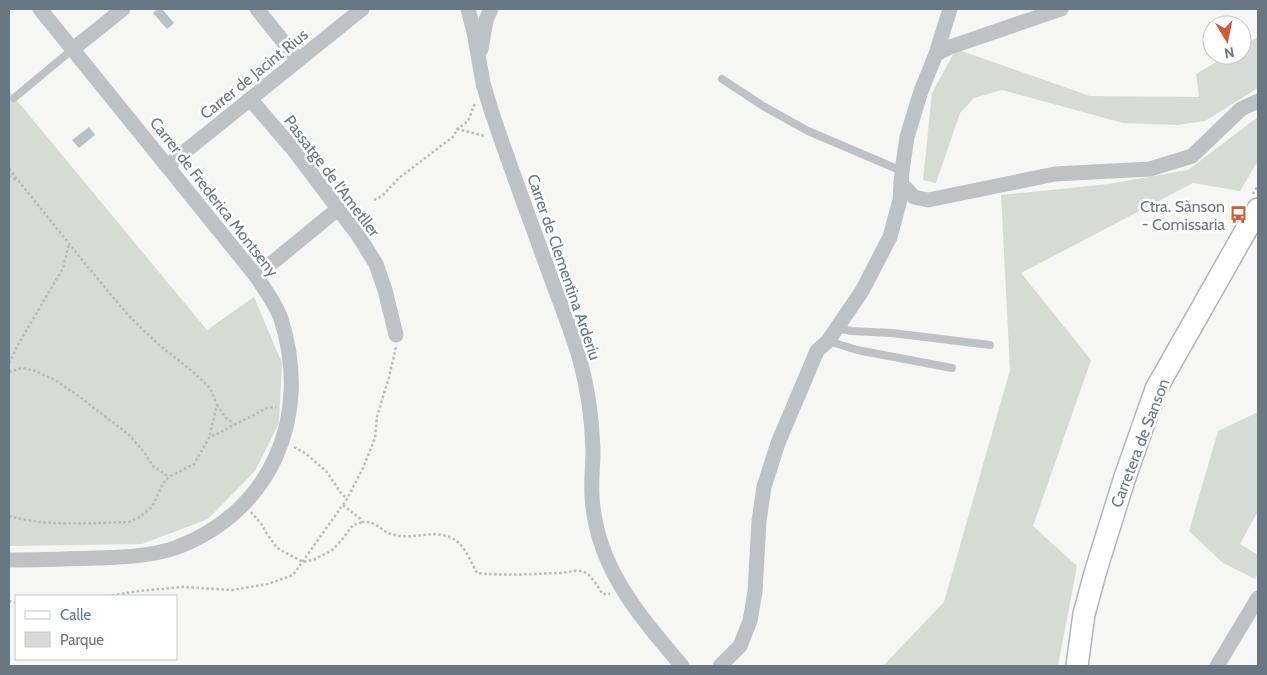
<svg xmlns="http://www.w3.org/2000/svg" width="1267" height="675" viewBox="0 0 1267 675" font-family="Cabin,sans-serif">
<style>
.green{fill:#d6dbd3}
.water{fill:#b7c2c6}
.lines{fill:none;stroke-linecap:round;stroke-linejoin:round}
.secondary-casing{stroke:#b1b6ba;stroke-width:24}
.path{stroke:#b8bbbd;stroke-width:2.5;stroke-dasharray:2.5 2.5;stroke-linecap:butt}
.lane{stroke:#bec2c5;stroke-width:8}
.street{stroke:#bec2c5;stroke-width:15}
.secondary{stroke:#fff;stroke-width:21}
.labels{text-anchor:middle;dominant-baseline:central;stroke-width:5;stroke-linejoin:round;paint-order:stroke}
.street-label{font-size:16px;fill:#697782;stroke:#fff}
.poi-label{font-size:16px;fill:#697782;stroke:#fff;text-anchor:end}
</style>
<rect width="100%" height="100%" fill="#f6f6f4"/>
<!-- green -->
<g class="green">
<polygon points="1258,37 1258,88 1205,121 1177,125 1123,123 1002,90 974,98 960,113 936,183 923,180 932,93 956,49 1090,96 1199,97 1196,74 1228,55 1242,55 1242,46"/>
<polygon points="9,91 207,330 254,297 282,363 279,423 255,471 208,519 142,544 9,546"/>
<polygon points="1258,117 1258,161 1240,191 1193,183 1021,273 1091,360 1033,526 1077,566 1058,666 883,666 944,602 1010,370 1001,195 1109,184 1188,170"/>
<polygon points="1258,412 1258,511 1240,544 1258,555 1258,574 1255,579 1223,563 1189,531 1218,431"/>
</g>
<!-- water -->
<g class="water">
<polygon points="158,9 162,9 174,23 167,29 153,13"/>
<polygon points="89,127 95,135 79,148 72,140"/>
</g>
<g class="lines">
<defs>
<polyline id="secondary" points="1077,666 1084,614 1096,570 1125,477 1156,389 1258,209"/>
</defs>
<!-- secondary casing -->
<use href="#secondary" class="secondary-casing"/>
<!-- path -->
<g class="path">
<polyline points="457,129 485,136"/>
<polyline points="9,169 83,261 128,315 158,344 193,372 210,388 217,405 209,438"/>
<polyline points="9,176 16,180"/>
<polyline points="1253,194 1258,185"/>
<polyline points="374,200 382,196 399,178 454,136 457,129 468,121 475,103"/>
<polyline points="9,363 19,343 63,268 69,244"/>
<polyline points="9,372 22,368 35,371 55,380 80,397 128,434 144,452 153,466 169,477"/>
<polyline points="217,405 226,418 234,424"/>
<polyline points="294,447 305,453 326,471 341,493 347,499"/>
<path d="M343 505C350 511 357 515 363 522 377 521 379 530 391 534 414 542 439 525 459 543 466 550 472 564 477 573 505 576 532 574 559 573 569 573 577 568 586 573 593 577 598 588 603 594H610"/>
<polyline points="251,512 262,525 265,531 277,548 303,562 313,560 331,551 341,541 353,525 363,522"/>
<path d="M9 516C47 527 90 523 129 522L138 518 152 507 163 483 169 477 194 464 209 438 267 408 276 407"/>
<polyline points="107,596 139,591 182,587 232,590 268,584 293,575 347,499 363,468 375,438 377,417 389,377 396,347"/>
<polyline points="9,601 16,603"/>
</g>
<!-- lane -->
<g class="lane">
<polyline points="722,79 763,106 808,131 902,171"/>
<polyline points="14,98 73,49"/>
<polyline points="837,328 851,331 892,333 990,345"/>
<polyline points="828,341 857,350 952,368"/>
</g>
<!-- street -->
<g class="street">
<polyline points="257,9 298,60"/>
<path d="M468 9 474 32 483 83 491 110C510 167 531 222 551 278 561 305 572 332 580 360 588 389 592 420 593 450 593 465 591 481 592 496 596 567 639 615 682 666"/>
<polyline points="73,49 123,9"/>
<polyline points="481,49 486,20 491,9"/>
<polyline points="936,54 950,47 1061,9"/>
<polyline points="250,99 293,149 358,235 376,264 385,290 396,335"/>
<polyline points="167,166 362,9"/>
<polyline points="901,183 914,197 928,200 1055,174 1150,169 1192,156 1241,109 1258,101"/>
<polyline points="256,276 339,208"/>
<path d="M9 560C39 560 69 559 100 558 125 557 151 556 175 548 272 512 312 416 281 319 276 304 265 290 256 276L40 9"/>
<polyline points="720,666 740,646 750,621 755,592 759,521 764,487 778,443 817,351 828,341 862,291 890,237 900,200 902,171 907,137 921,91 936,54 950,9"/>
<polyline points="1217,666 1258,598"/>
</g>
<!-- secondary -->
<use href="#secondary" class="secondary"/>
</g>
<!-- icons -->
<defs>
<symbol id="bus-bare" viewBox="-9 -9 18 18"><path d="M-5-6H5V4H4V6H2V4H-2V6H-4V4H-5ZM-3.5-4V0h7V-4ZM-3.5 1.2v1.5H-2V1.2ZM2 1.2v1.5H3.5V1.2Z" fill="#d15a39" stroke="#fff" stroke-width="2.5" paint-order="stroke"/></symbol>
</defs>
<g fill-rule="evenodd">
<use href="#bus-bare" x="1226" y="202" width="25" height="25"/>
</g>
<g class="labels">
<!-- street labels -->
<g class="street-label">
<text transform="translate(254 74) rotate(-39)">Carrer de Jacint Rius</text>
<text transform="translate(332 176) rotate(53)">Passatge de l'Ametller</text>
<text transform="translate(214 197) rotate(52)">Carrer de Frederica Montseny</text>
<text transform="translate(564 267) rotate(71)">Carrer de Clementina Arderiu</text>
<text transform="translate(1140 443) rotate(-69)">Carretera de Sanson</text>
</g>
<!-- poi labels -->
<g class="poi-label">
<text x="1225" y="206">Ctra. Sànson<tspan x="1225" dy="18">- Comissaria</tspan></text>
</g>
</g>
<!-- border -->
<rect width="1267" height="675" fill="none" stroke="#697782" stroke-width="20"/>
<!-- legend -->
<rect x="15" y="595" width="162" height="65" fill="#ffffff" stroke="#c3c9cd"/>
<rect x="25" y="611" width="25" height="8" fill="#ffffff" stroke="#c3c9cd"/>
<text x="60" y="620" font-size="15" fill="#697782">Calle</text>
<rect x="25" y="632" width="25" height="15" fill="#d6dbd3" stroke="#c3c9cd"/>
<text x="60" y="645" font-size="15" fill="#697782">Parque</text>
<!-- north arrow -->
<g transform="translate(1227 40) rotate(170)"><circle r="24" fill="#ffffff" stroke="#c3c9cd"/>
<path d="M0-4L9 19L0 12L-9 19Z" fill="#d15a39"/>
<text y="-8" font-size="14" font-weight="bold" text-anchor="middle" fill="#697782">N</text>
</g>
</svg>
